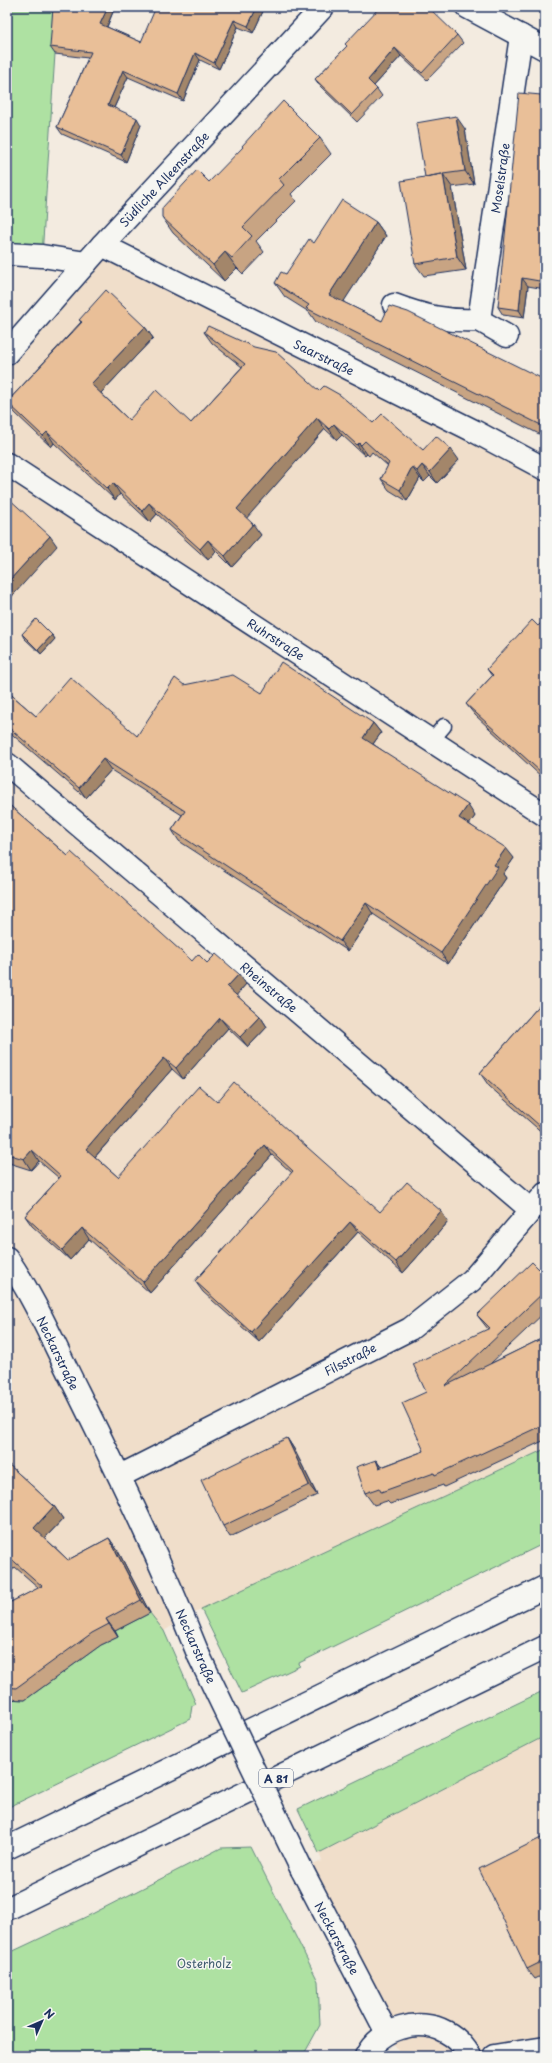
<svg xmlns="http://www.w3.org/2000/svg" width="552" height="2063" viewBox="0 0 552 2063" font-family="'Playpen Sans',sans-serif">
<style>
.built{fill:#f0deca}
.green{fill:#aee1a2;stroke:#648880}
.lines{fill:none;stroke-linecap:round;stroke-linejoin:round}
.lane-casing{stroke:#1b2f5e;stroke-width:17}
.street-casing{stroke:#1b2f5e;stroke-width:25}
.secondary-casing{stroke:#1b2f5e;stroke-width:25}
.highway-casing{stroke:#1b2f5e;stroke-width:25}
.lane{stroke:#f6f6f2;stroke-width:14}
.street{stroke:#f6f6f2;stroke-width:22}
.secondary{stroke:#f6f6f2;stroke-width:22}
.highway{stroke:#f6f6f2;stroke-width:22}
.street-bridge-casing{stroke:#1b2f5e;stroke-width:25;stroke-linecap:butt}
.street-bridge{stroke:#f6f6f2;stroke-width:22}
.wall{fill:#c8a483;stroke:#1b2f5e}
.shaded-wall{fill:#a3866a;stroke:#1b2f5e}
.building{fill:#e9bf98;stroke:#1b2f5e}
.labels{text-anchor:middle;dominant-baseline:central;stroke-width:3;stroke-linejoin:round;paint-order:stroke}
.shield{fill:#f6f6f2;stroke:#5d6b8a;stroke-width:1}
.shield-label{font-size:11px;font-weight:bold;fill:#1b2f5e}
.street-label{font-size:12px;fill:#1b2f5e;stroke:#f6f6f2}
.park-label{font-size:12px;fill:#405c6f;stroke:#f6f6f2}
</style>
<rect width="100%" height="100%" fill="#f3ebe0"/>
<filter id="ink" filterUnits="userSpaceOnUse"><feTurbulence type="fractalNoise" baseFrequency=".025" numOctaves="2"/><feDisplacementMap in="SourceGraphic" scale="8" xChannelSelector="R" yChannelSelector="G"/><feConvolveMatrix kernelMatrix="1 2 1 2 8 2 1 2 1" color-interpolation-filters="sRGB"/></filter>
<g filter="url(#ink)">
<!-- built -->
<g class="built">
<polygon points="102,245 545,469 545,1449 184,1618 164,1631 150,1613 118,1637 101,1645 25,1700 7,1699 7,353"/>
<polygon points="545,1736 545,2056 402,2056 387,2033 302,1870 322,1861 319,1853"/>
</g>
<!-- green -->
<g class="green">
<polygon points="7,7 58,7 42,256 7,254"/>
<polygon points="545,1449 545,1543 299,1663 300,1666 242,1693 201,1609"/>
<polygon points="150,1613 164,1631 196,1704 192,1706 190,1719 7,1808 7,1699 25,1700 101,1645 118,1637 115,1631"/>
<polygon points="545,1690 545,1736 319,1853 298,1809"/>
<polygon points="251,1847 318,1981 320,2025 303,2056 7,2056 7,1954 92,1914 221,1848"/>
</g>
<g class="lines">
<defs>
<polyline id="lane" points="432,740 444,726"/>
<g id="street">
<polyline points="323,7 102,245 474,431 545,469"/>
<polyline points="467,7 545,49"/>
<polyline points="7,254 42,256 86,263"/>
<path d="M394 305C423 316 447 322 479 320L521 36"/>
<polyline points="479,320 507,336"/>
<polyline points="7,353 86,263"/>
<polyline points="7,464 545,815"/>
<polyline points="7,764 531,1210"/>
<path d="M7 1258C36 1300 55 1347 78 1392 121 1479 163 1566 199 1656"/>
<polyline points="120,1476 410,1329 472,1280 545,1194"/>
<polyline points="302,1870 387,2033"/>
</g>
<g id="secondary">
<polyline points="86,263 102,245"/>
<path d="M366 2056C380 2028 419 2017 446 2032 456 2037 464 2046 470 2056"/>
<polyline points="494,2056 545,2048"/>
</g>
<g id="highway">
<polyline points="7,1848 545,1587"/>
<polyline points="7,1909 545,1647"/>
</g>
</defs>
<!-- lane casing -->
<use href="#lane" class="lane-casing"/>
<!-- street casing -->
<use href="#street" class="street-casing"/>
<!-- secondary casing -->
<use href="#secondary" class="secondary-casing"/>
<!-- highway casing -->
<use href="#highway" class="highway-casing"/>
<!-- lane -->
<use href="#lane" class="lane"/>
<!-- street -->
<use href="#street" class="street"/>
<!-- secondary -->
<use href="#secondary" class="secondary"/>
<!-- highway -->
<use href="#highway" class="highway"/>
<defs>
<polyline id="street-bridge" points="199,1656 302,1870"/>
</defs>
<!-- street-bridge casing -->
<use href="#street-bridge" class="street-bridge-casing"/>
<!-- street-bridge -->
<use href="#street-bridge" class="street-bridge"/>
</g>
<!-- wall -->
<g class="wall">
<polygon points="84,7 115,7 107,27 141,42 265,7 253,33 238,27 219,69 200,60 183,101 128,77 114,108 141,125 126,162 62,134 57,127 88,58 55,54 50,47 83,9"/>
<polygon points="418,10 457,35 463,43 427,80 401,56 374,86 377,89 382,96 357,122 320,86 315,79 347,46 345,44"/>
<polygon points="545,101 545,289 528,286 524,318 503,315 498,307"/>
<polygon points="465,129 474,184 452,187 466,270 424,276 415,264 425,177"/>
<polygon points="320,138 331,154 291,194 296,201 256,241 264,252 243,274 237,268 224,281 173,233 162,217 209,182"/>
<polygon points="376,222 386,236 343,302 382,321 545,380 545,437 316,322 309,312 285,297 275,283 286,274 314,243"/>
<polygon points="79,320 145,327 153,338 101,393 129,420 191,423 242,367 212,343 204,332 319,391 373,423 423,450 459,460 437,483 430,476 424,482 420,478 407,501 389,490 381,479 388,466 372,452 369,456 367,454 365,456 342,435 337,440 325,429 246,518 261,535 232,567 216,551 208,560 157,514 150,522 120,494 115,500 54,443 51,447 15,413 7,402 81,322"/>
<polygon points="545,619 545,780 475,715 466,704 492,676 487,669 538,626"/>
<polygon points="22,634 52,635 55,639 41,654 24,638"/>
<polygon points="184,685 262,693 373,723 381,733 373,744 475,816 469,824 514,858 503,874 506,878 448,964 373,914 348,951 179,841 172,830 182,815 111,770 86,798 7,730 7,691 36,716 137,736"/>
<polygon points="7,803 68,856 192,961 207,963 246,984 236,995 260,1016 267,1027 248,1047 228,1028 183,1079 172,1069 95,1157 118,1177 217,1102 380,1212 441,1211 448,1222 403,1273 358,1232 259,1342 203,1292 195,1281 292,1173 272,1155 150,1293 89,1239 70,1260 32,1226 25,1216 59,1178 39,1161 31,1170 9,1163 7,1164"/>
<polygon points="545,999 545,1135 489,1086 480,1073"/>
<polygon points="545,1275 545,1312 490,1364 545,1337 545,1440 444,1487 443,1485 390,1504 387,1501 374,1505 365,1493 376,1460 381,1467 424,1451 426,1392 488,1329 477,1315"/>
<polygon points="287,1438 294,1449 317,1495 230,1537 223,1526"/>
<polygon points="7,1463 54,1506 63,1519 45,1538 68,1560 109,1538 118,1551 150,1613 115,1631 118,1637 101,1645 25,1700 7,1699 7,1604 39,1588 15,1567 9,1574 7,1573"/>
<polygon points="545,1836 545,1974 535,1979 527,1969"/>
</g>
<!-- shaded-wall -->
<g class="shaded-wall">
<polygon points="108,7 115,7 105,31 100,24"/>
<polygon points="257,7 265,7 253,33 248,26"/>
<polygon points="234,20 238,27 219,69 214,63"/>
<polygon points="395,48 401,56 373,87 368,80"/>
<polygon points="195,53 200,60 183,101 178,94"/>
<polygon points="123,70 128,77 112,112 108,105"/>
<polygon points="541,95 545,101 541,100"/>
<polygon points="456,116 465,129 474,184 465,171"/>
<polygon points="137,118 141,125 126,162 121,155"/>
<polygon points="443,174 452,187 466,270 457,257"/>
<polygon points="376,222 386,236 339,309 329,295"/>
<polygon points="225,252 237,268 224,281 213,265"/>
<polygon points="522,278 528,286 524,318 519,310"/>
<polygon points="145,327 153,338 99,395 91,384"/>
<polygon points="317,418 325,429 245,520 237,509"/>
<polygon points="334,424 342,435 337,440 329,429"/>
<polygon points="47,432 54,443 51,447 43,436"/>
<polygon points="359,443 367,454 365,456 357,445"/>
<polygon points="451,449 459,460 437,483 430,472"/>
<polygon points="422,465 430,476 424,482 417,471"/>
<polygon points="412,467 420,478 407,501 400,490"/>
<polygon points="113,483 120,494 115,500 107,489"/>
<polygon points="149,503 157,514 150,522 142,511"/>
<polygon points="253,524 261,535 232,567 225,556"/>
<polygon points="50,536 57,546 7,602 7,583"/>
<polygon points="208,540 216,551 208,560 200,549"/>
<polygon points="52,635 55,639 41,654 38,650"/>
<polygon points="373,723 381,733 370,748 363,738"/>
<polygon points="103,759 111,770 86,798 79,788"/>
<polygon points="545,769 545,777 542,773"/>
<polygon points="468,805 475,816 467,828 459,818"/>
<polygon points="506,848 514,858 503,874 506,878 448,964 441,953 494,865"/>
<polygon points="366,903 373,914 348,951 340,941"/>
<polygon points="239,974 246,984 235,997 227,987"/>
<polygon points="260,1016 267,1027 248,1047 240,1037"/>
<polygon points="220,1018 228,1028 183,1079 176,1068"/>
<polygon points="164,1058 172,1069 93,1159 86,1149"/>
<polygon points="545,1121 545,1133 540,1126"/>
<polygon points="265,1145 272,1155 150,1293 143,1282"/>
<polygon points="32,1150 39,1161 31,1170 24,1159"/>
<polygon points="441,1211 448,1222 403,1273 396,1262"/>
<polygon points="350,1222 358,1232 259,1342 251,1332"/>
<polygon points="82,1228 89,1239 70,1260 62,1250"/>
<polygon points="287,1438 294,1449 317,1495 309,1485"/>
<polygon points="376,1460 384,1472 379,1468"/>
<polygon points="54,1506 63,1519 43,1540 34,1528"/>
<polygon points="109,1538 118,1551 150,1613 141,1600"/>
<polygon points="106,1619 115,1631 118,1637 109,1624"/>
</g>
<!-- building -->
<g class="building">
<polygon points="53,7 67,8 68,7 76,7 83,9 84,7 108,7 100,24 141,42 156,7 257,7 248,26 234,20 214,63 195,53 178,94 123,70 108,105 137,118 121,155 57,127 91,52 50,47"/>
<polygon points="380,7 415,7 418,10 420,7 428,7 457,35 422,73 395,48 368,80 377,89 352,115 315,79 347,46 345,44"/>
<polygon points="519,93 541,95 541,100 545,101 545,282 522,278 519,310 498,307"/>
<polygon points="283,101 320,138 279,179 284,185 243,227 252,236 232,258 225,252 213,265 162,217 162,208 197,170 209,182 243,147 242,146"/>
<polygon points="456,116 465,171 443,174 457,257 415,264 401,181 442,174 425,177 416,123"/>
<polygon points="342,200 376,222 329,295 382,321 389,306 408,312 545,380 545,427 306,308 309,305 275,283 281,272 286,274 309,239 314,243"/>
<polygon points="106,290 145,327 91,384 129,420 156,390 191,423 245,364 204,332 208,326 254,347 276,352 319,391 324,386 340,395 373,423 382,414 423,450 436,436 451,449 430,472 422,465 417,471 412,467 400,490 381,479 389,463 365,441 361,445 359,443 357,445 334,424 329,429 317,418 237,509 253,524 225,556 208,540 200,549 149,503 142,511 113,483 107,489 47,432 43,436 7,402 82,322 79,320"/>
<polygon points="7,497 50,536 7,583"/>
<polygon points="36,619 52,635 38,650 22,634"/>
<polygon points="545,619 545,769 542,773 466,704 493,675 487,669 532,620 538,626"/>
<polygon points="281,662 373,723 363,738 468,805 459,818 506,848 494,865 498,867 441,953 366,903 340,941 172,830 185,811 103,759 79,788 7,726 7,691 36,716 70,677 137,736 175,678 184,685 233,675 262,693"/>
<polygon points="7,803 68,856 71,852 192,961 198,954 207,963 216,954 239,974 227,987 260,1016 240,1037 220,1018 176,1068 164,1058 86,1149 118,1177 199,1086 217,1102 234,1082 380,1212 407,1182 441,1211 396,1262 350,1222 251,1332 195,1281 293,1171 265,1145 143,1282 82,1228 62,1250 25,1216 61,1176 32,1150 24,1159 7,1154"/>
<polygon points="545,999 545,1121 540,1126 480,1073"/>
<polygon points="532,1262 545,1275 545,1291 445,1386 545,1337 545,1424 435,1475 434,1473 381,1492 379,1488 365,1493 356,1467 376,1460 379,1468 424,1451 402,1403 426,1392 413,1364 490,1328 477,1315"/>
<polygon points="287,1438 309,1485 223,1526 201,1480"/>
<polygon points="7,1463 54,1506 34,1528 68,1560 109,1538 141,1600 106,1619 109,1624 92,1633 16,1688 7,1687 7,1604 42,1586 7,1555"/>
<polygon points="545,1836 545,1960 527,1969 479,1869"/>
</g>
</g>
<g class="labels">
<!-- shield labels -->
<rect class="shield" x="259" y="1769" width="34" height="18" rx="3"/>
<g class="shield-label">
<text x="276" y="1778">A 81</text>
</g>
<!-- street labels -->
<g class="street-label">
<text transform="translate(500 178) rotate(-82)">Moselstraße</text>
<text transform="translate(164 179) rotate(-47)">Südliche Alleenstraße</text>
<text transform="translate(324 357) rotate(26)">Saarstraße</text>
<text transform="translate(276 639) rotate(33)">Ruhrstraße</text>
<text transform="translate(269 987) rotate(40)">Rheinstraße</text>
<text transform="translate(58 1353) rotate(64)">Neckarstraße</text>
<text transform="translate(350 1359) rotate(-27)">Filsstraße</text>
<text transform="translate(196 1646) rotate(66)">Neckarstraße</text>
<text transform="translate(337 1938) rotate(62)">Neckarstraße</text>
</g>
<!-- park labels -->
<g class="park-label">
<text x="204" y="1963">Osterholz</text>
</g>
</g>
<!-- margin -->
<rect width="552" height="2063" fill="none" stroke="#f6f6f2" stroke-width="24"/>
<rect x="12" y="12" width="528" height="2039" fill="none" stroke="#1b2f5e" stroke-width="1.5" filter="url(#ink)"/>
<!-- north arrow -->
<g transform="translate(42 2021) rotate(45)" stroke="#f6f6f2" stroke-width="3" paint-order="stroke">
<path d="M0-3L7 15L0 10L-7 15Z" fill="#1b2f5e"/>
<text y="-6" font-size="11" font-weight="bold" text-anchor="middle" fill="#1b2f5e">N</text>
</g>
</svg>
